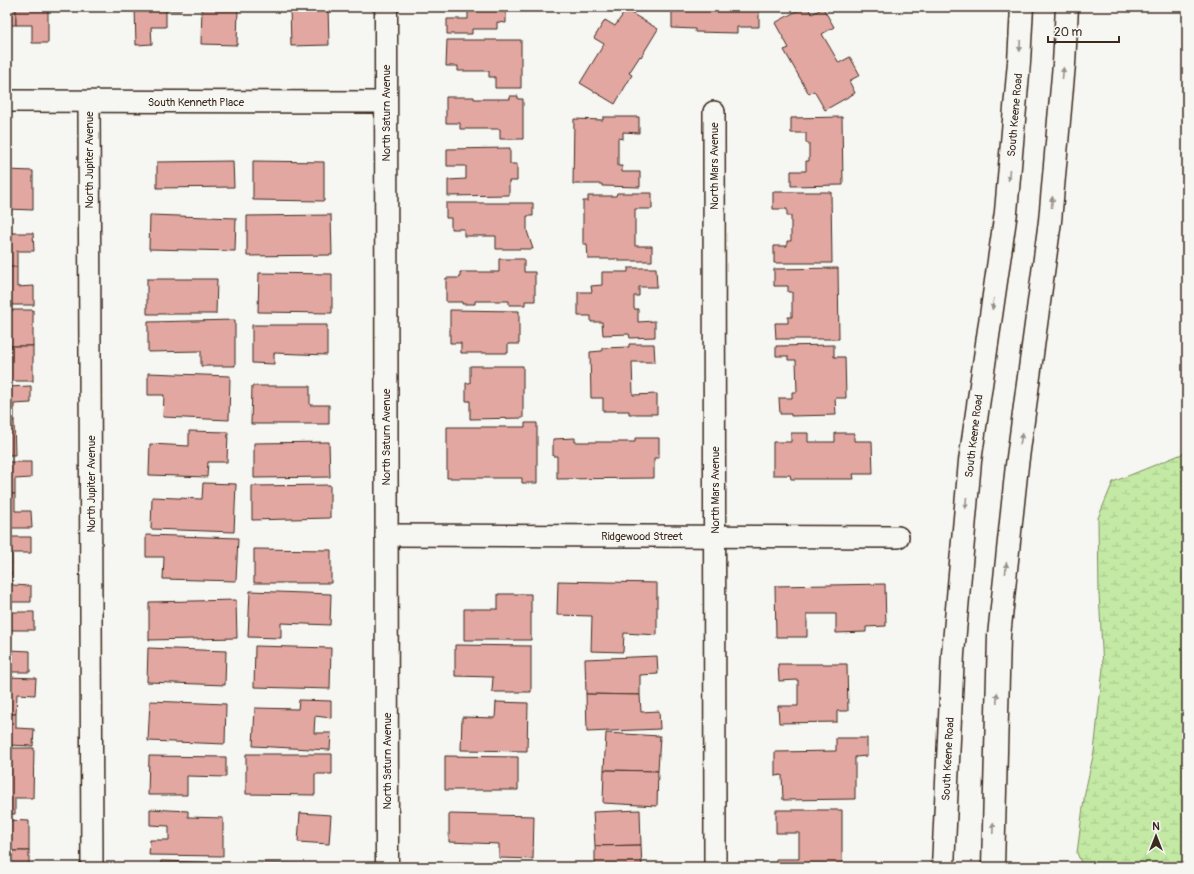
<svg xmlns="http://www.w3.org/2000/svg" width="1194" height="874" viewBox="0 0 1194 874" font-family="Pangolin,sans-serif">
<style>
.wetland{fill:url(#wetland-marsh);stroke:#7f8a61}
.building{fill:#e2a7a1;stroke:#3b2a1e}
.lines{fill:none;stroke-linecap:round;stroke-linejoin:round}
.street-casing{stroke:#3b2a1e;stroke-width:24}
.secondary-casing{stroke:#3b2a1e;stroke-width:25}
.street{stroke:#f6f6f2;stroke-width:21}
.secondary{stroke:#f6f6f2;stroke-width:22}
.oneway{fill:#989088}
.labels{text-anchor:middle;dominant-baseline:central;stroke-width:3.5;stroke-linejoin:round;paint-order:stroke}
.street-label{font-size:11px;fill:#3b2a1e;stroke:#f6f6f2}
</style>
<defs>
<pattern id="wetland-marsh" width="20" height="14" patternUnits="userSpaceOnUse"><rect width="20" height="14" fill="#c3e9a4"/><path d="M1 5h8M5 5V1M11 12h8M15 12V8" fill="none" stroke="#a8c88d"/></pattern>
</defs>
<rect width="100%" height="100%" fill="#f6f6f2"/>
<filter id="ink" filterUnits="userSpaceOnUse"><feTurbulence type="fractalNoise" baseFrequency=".025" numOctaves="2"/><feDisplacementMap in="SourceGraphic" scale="8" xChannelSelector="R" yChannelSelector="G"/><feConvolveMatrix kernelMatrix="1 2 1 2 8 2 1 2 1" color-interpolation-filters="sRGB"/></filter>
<g filter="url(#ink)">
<!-- wetland -->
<polygon class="wetland" points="1187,452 1187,867 1083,867 1077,853 1085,792 1094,752 1103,668 1099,593 1098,518 1113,482"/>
<!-- building -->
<g class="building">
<rect x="7" y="7" width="9" height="18"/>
<polygon points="16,7 48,7 48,43 32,43 32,25 16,25"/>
<polygon points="135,7 181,7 181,10 166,10 166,27 151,27 152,44 136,45"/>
<polygon points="202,7 238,7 237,45 201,44"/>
<polygon points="290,7 328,7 329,45 291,46"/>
<polygon points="468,7 497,7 497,10 506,10 506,23 497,22 497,29 472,29 472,34 447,34 447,19 468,19"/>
<polygon points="672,7 759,7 759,27 737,27 737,33 695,32 695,29 672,28"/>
<polygon points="804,7 807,7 812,14 823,8 834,27 822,34 839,63 850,57 860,75 849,81 855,93 825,110 814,91 809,94 784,50 789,48 775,23"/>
<polygon points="626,10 658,29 641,57 640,56 629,73 632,75 615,104 580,83 604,44 594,38 605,20 615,26"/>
<polygon points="447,40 521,40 521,88 495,88 495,77 489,77 489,71 458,71 458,66 446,66"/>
<polygon points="510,96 518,96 518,99 523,99 523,139 500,139 500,129 460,129 460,123 446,123 446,97 474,97 474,99 510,99"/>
<polygon points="603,117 639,117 639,133 623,132 623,139 618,138 618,166 622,166 622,172 640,172 640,187 602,186 602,184 573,184 574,119 603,120"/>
<polygon points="842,117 843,185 791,186 791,171 806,171 806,161 809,161 809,143 806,143 806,133 791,133 791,118"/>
<polygon points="510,148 510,164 517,164 517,181 509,181 509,195 448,196 448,180 466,179 466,166 447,166 447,149"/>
<polygon points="233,161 234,187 157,188 157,162"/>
<polygon points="253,161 324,162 324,201 253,200"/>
<polygon points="7,170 33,171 33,210 7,209"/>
<polygon points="773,192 831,192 832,263 774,263 774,246 787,246 787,241 791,241 791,216 787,216 787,209 773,209"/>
<polygon points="617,193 652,193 652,209 635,209 635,246 652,246 652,261 618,261 618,259 588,259 587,244 583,244 583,201 588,201 588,196 616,196"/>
<polygon points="446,203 533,203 533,216 527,216 527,231 533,249 496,249 496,236 464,236 464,229 451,229 451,218 446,218"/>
<polygon points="150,215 236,218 235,251 149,249"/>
<polygon points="331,215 332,255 247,256 247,216"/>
<polygon points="7,233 33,233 34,251 17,251 17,267 7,267"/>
<polygon points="499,259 524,259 524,272 535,272 535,301 525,301 525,305 509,305 509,301 475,301 475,304 462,304 462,302 446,302 446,278 460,278 460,272 499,272"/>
<polygon points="7,267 17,267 17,287 34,286 34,305 7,305"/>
<polygon points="628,268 656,268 657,287 639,287 639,296 634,296 634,309 638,309 638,322 655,321 655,337 630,338 629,334 603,335 602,322 591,322 591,316 578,316 578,292 592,292 591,286 602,285 602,272 628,272"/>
<polygon points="838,268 839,339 776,339 775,323 788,323 788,317 792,317 792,292 788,292 788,286 774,286 774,269"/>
<polygon points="259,273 332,274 332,313 258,312"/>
<polygon points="147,279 217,279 216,314 147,314"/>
<rect x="7" y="310" width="26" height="36"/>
<polygon points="450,310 519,311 519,344 508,344 508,353 461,353 461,343 450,343"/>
<polygon points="235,320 235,366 201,366 201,351 148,352 148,322"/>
<polygon points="252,325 327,325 327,355 274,353 274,364 252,363"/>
<polygon points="629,344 654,344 655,362 632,362 633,395 657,394 657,414 629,414 629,411 603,411 603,398 591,398 590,352 602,351 602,348 629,347"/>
<polygon points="834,345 834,357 845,357 846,398 835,398 836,415 791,416 791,414 780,414 779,398 792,398 792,392 797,392 796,360 788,360 788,356 776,356 776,346"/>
<rect x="7" y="346" width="26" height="35"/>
<polygon points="470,366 523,366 523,418 470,419 470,401 466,401 466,383 470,383"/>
<polygon points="148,373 230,376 229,420 163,417 164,395 148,395"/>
<polygon points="31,386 31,403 14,404 14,421 7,421 7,387"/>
<polygon points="252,386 310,386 310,405 329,405 329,424 251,424"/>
<polygon points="7,421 14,421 15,455 7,455"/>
<polygon points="525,423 537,423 537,483 522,483 522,478 447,478 447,427 525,427"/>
<polygon points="189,431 228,432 227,462 208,462 207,477 149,475 150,444 189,446"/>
<polygon points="791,433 808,433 808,442 835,442 835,433 854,433 854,441 872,441 873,474 853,474 854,479 791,479 790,475 773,475 773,442 791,442"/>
<polygon points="575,438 575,442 635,442 635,438 659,438 659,458 654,458 654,478 557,479 557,456 553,456 553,439"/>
<polygon points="329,442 330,477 254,478 254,443"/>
<polygon points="7,462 31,462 31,478 15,479 15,494 7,494"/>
<polygon points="203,483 236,484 234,532 151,529 152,497 202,499"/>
<polygon points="330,485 330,518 252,520 252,486"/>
<polygon points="7,494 15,494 15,511 31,511 32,528 7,528"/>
<polygon points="146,535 238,538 236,581 163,579 164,557 146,557"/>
<polygon points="7,537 31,537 31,553 12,553 12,573 7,573"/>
<polygon points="254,549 331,550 331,583 254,583"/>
<polygon points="7,573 12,573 12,585 31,586 31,602 7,602"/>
<polygon points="558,581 657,583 657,635 624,633 623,652 591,651 592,616 557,615"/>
<polygon points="885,584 886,626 866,627 866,632 836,633 836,614 807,614 807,637 776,637 775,586"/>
<polygon points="250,591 331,594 330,625 281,623 281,638 248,637"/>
<polygon points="498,594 531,594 531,640 464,640 464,609 498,609"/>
<polygon points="236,600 237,638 149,640 149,602"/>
<polygon points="7,612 34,612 34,630 10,630 10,640 7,640"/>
<polygon points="7,640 10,640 10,650 30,651 30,672 7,672"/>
<polygon points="455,645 531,646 531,692 492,692 493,677 455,676"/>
<polygon points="255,646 331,648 330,689 254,687"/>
<polygon points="148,648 226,651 225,685 147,682"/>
<polygon points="657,656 658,674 640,675 640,695 586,694 585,659"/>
<polygon points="778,664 847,664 848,711 837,711 837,722 779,723 778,706 798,706 798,680 779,681"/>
<polygon points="7,677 36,678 35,695 17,694 16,714 7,714"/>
<polygon points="586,694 640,695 641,712 659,711 660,729 587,732"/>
<polygon points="299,700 331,701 331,718 315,716 314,733 331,733 330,750 253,746 255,708 298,709"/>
<polygon points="150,701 226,704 225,744 148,741"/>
<polygon points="496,702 528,703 527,751 461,750 462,717 495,718"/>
<polygon points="7,714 16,714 16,728 34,729 33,746 7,745"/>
<polygon points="606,733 660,736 658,771 604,770"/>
<polygon points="836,738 867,738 867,756 855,757 855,799 783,800 782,775 775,776 775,752 836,751"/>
<polygon points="7,748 34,748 33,798 15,798 15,814 7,814"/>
<polygon points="246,754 332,754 332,774 315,774 315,795 246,794"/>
<polygon points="149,756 226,757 226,777 187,776 187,795 148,795"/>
<polygon points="445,756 518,757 518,790 445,790"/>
<polygon points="604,770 658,771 657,806 603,803"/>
<polygon points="150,809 188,811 188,817 223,818 223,856 149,855 150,840 169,840 169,826 150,825"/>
<polygon points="640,810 641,845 595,846 593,812"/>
<polygon points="776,810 842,810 842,867 776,867 776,859 799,859 799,833 776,833"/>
<polygon points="300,813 331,815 329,844 298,842"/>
<polygon points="449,814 534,816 533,859 499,858 499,844 449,842"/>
<polygon points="7,820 29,821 29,851 7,851"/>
<polygon points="641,845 642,867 595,867 595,846"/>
<rect x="7" y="851" width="22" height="16"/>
<polygon points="161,861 229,863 229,867 160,867"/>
<polygon points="264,863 328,864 328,867 264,867"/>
<polygon points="450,864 500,867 450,867"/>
</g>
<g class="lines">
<defs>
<g id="street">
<polyline points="7,101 386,102"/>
<polyline points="89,102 92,867"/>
<polyline points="714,112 715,867"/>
<polyline points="386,535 898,537"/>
</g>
<g id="secondary">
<polyline points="386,7 387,867"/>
<polyline points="943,867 953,654 970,461 1006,212 1019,62 1022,7"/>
<polyline points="993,867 999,636 1017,465 1050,221 1064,64 1067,7"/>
</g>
</defs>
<!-- street casing -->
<use href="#street" class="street-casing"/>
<!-- secondary casing -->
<use href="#secondary" class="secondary-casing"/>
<!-- street -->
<use href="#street" class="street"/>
<!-- secondary -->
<use href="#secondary" class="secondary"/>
</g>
<!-- one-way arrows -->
<defs><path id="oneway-solid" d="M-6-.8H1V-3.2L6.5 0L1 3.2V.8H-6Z"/></defs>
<g class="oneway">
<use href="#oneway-solid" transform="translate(1020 46) rotate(93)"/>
<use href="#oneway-solid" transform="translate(1063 73) rotate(-85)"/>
<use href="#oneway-solid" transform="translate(1009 175) rotate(95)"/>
<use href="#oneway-solid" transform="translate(1052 202) rotate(-85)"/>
<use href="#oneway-solid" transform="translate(993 304) rotate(98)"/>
<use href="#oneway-solid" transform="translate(1021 439) rotate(-82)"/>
<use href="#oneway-solid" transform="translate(966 503) rotate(95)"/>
<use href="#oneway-solid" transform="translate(1006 568) rotate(-84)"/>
<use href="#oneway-solid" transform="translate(997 698) rotate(-88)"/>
<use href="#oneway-solid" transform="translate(993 828) rotate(-88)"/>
</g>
</g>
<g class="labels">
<!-- street labels -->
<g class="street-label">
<text x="196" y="102">South Kenneth Place</text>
<text transform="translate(386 113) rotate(-90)">North Saturn Avenue</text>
<text transform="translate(1015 115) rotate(-85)">South Keene Road</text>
<text transform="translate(89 160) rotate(-90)">North Jupiter Avenue</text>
<text transform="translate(714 166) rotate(-90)">North Mars Avenue</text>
<text transform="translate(974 436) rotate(-83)">South Keene Road</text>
<text transform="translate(386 437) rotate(-90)">North Saturn Avenue</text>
<text transform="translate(91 484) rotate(-90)">North Jupiter Avenue</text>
<text transform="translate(715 490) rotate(-90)">North Mars Avenue</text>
<text x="642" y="536">Ridgewood Street</text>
<text transform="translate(948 759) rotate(-87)">South Keene Road</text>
<text transform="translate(387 761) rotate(-90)">North Saturn Avenue</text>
</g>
</g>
<!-- margin -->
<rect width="1194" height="874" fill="none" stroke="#f6f6f2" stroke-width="24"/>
<rect x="12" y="12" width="1170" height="850" fill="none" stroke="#3b2a1e" stroke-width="1.5" filter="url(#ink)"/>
<!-- north arrow -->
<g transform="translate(1156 836)" stroke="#f6f6f2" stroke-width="3" paint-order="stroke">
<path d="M0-3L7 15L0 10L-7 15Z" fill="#3b2a1e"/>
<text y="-6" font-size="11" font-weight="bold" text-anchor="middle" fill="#3b2a1e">N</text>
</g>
<!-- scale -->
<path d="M1048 36v6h71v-6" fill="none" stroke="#3b2a1e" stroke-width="2"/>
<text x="1054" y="36" font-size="12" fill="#3b2a1e" stroke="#f6f6f2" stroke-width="3" paint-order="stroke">20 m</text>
</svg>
